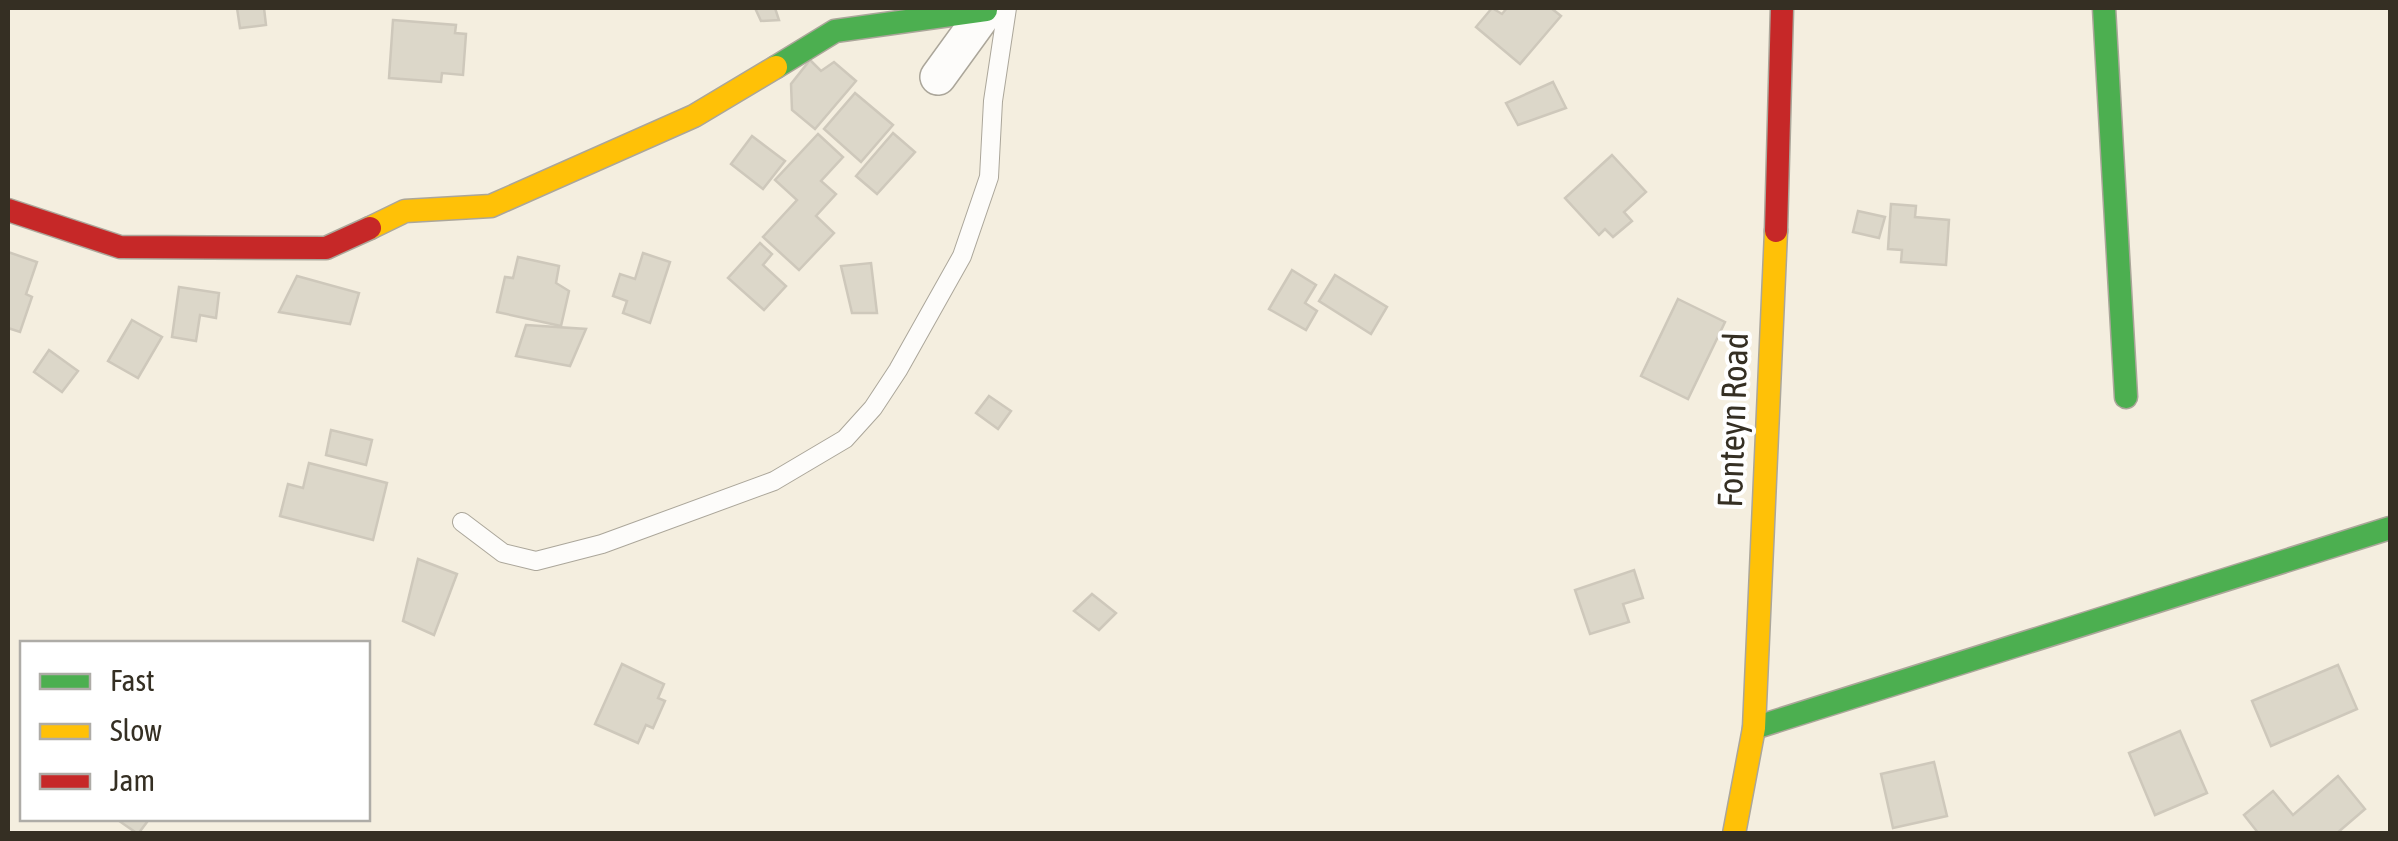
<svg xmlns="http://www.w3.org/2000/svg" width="2398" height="841" viewBox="0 0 2398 841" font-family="'Asap Condensed',sans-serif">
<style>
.building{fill:#dcd7c9;stroke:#cec8bb;stroke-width:2.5}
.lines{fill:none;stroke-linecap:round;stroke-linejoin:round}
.lane-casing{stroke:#aba69a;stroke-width:20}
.street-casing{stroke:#aba69a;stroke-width:38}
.fast-casing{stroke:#aba69a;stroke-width:25}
.slow-casing{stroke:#aba69a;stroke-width:25}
.jam-casing{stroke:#aba69a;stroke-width:25}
.lane{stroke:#fdfcfa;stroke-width:18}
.street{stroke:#fdfcfa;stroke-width:35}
.fast{stroke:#4caf50;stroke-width:22}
.slow{stroke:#ffc107;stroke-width:22}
.jam{stroke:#c62828;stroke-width:22}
.labels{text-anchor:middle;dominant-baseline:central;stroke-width:8;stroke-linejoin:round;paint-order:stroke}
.street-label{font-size:35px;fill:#352f23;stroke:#fff}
</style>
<rect width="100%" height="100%" fill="#f4eedf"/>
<!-- building -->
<g class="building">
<polygon points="237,8 264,8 266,25 240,28"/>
<polygon points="755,8 775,8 779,20 761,21"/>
<polygon points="1492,8 1502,14 1507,8 1551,8 1561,16 1520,64 1476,27"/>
<polygon points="393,20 456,25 455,33 466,34 463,75 442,73 441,82 389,78"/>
<polygon points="810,60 821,71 834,62 856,81 815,129 792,110 791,84"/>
<polygon points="1553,82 1566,108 1518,125 1506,103"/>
<polygon points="855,93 893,125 861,162 824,129"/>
<polygon points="893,133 915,152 877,194 856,176"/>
<polygon points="818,134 843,157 821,181 836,194 816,216 834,233 799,270 763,237 797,200 775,180"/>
<polygon points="752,136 785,161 763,189 731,164"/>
<polygon points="1612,155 1646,192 1624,212 1632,221 1613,237 1605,229 1599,235 1565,198"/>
<polygon points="1891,204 1916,206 1915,217 1949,220 1946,265 1901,262 1902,250 1888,249"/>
<polygon points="1858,211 1885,217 1879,238 1853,232"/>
<polygon points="760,243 772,254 763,265 786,286 764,310 728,278"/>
<polygon points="8,252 37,262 26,294 32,297 20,332 8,328"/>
<polygon points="643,253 670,262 650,323 623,313 627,301 613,296 620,274 635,279"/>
<polygon points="518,257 559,266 556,283 569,291 561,326 497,312 505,277 513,278"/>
<polygon points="871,263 877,313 852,313 841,266"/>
<polygon points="1292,270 1316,285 1305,303 1317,311 1306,330 1269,309"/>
<polygon points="1335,275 1387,307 1371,334 1319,301"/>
<polygon points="297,276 359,293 350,324 279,312"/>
<polygon points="179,287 219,293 216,318 200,315 196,341 172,337"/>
<polygon points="1678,299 1725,322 1688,399 1641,376"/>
<polygon points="132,320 162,337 138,378 108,361"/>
<polygon points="526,325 586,329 570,366 516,356"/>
<polygon points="49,350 78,371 62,392 34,372"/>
<polygon points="989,396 1011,411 998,429 976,413"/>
<polygon points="331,430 372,440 366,465 326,455"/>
<polygon points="309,463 387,483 373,540 280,516 288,484 303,488"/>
<polygon points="418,559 457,574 434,635 403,621"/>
<polygon points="1634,570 1643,598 1623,604 1629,622 1590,634 1575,590"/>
<polygon points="1092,594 1116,613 1099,630 1074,611"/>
<polygon points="622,664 664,684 658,698 665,701 653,728 646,725 638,743 595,724"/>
<polygon points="2338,665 2357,709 2271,746 2252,701"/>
<polygon points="2180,731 2207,793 2155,815 2129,753"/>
<polygon points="1934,762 1947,816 1893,828 1881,774"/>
<polygon points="2338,776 2365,809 2336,834 2259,834 2244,815 2273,791 2293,815"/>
<polygon points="115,818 150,818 138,834"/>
</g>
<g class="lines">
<defs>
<polyline id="lane" points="462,522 503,553 536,561 602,544 774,481 845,439 873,408 898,370 962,256 989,177 993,101 1007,8"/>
<polyline id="street" points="938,77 988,8"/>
<g id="fast">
<polyline points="2104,8 2126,397"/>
<polyline points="776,67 835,31 986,10"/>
<polyline points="1754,728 2390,528"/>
</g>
<g id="slow">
<polyline points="370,228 405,211 491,206 694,116 776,67"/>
<polyline points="1734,834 1754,728 1776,231"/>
</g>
<g id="jam">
<polyline points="8,210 120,247 326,248 370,228"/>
<polyline points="1776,231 1782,8"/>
</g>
</defs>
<!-- lane casing -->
<use href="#lane" class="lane-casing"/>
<!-- street casing -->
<use href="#street" class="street-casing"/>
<!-- fast casing -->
<use href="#fast" class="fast-casing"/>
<!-- slow casing -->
<use href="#slow" class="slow-casing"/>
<!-- jam casing -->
<use href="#jam" class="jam-casing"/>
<!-- lane -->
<use href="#lane" class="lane"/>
<!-- street -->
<use href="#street" class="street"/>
<!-- fast -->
<use href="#fast" class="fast"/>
<!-- slow -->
<use href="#slow" class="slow"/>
<!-- jam -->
<use href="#jam" class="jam"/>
</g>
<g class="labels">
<!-- street labels -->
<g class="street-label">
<text transform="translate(1732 420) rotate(-88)">Fonteyn Road</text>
</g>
</g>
<!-- border -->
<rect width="2398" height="841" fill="none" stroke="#352f23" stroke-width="20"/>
<!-- legend -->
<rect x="20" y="641" width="350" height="180" fill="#ffffff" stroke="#aeaca7" stroke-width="2.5"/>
<rect x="40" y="674" width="50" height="15" fill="#4caf50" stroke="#aeaca7" stroke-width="2.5"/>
<text x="110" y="691" font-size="30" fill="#352f23">Fast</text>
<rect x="40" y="724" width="50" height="15" fill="#ffc107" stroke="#aeaca7" stroke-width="2.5"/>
<text x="110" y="741" font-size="30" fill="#352f23">Slow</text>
<rect x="40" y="774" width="50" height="15" fill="#c62828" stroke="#aeaca7" stroke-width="2.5"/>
<text x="110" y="791" font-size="30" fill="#352f23">Jam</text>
</svg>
